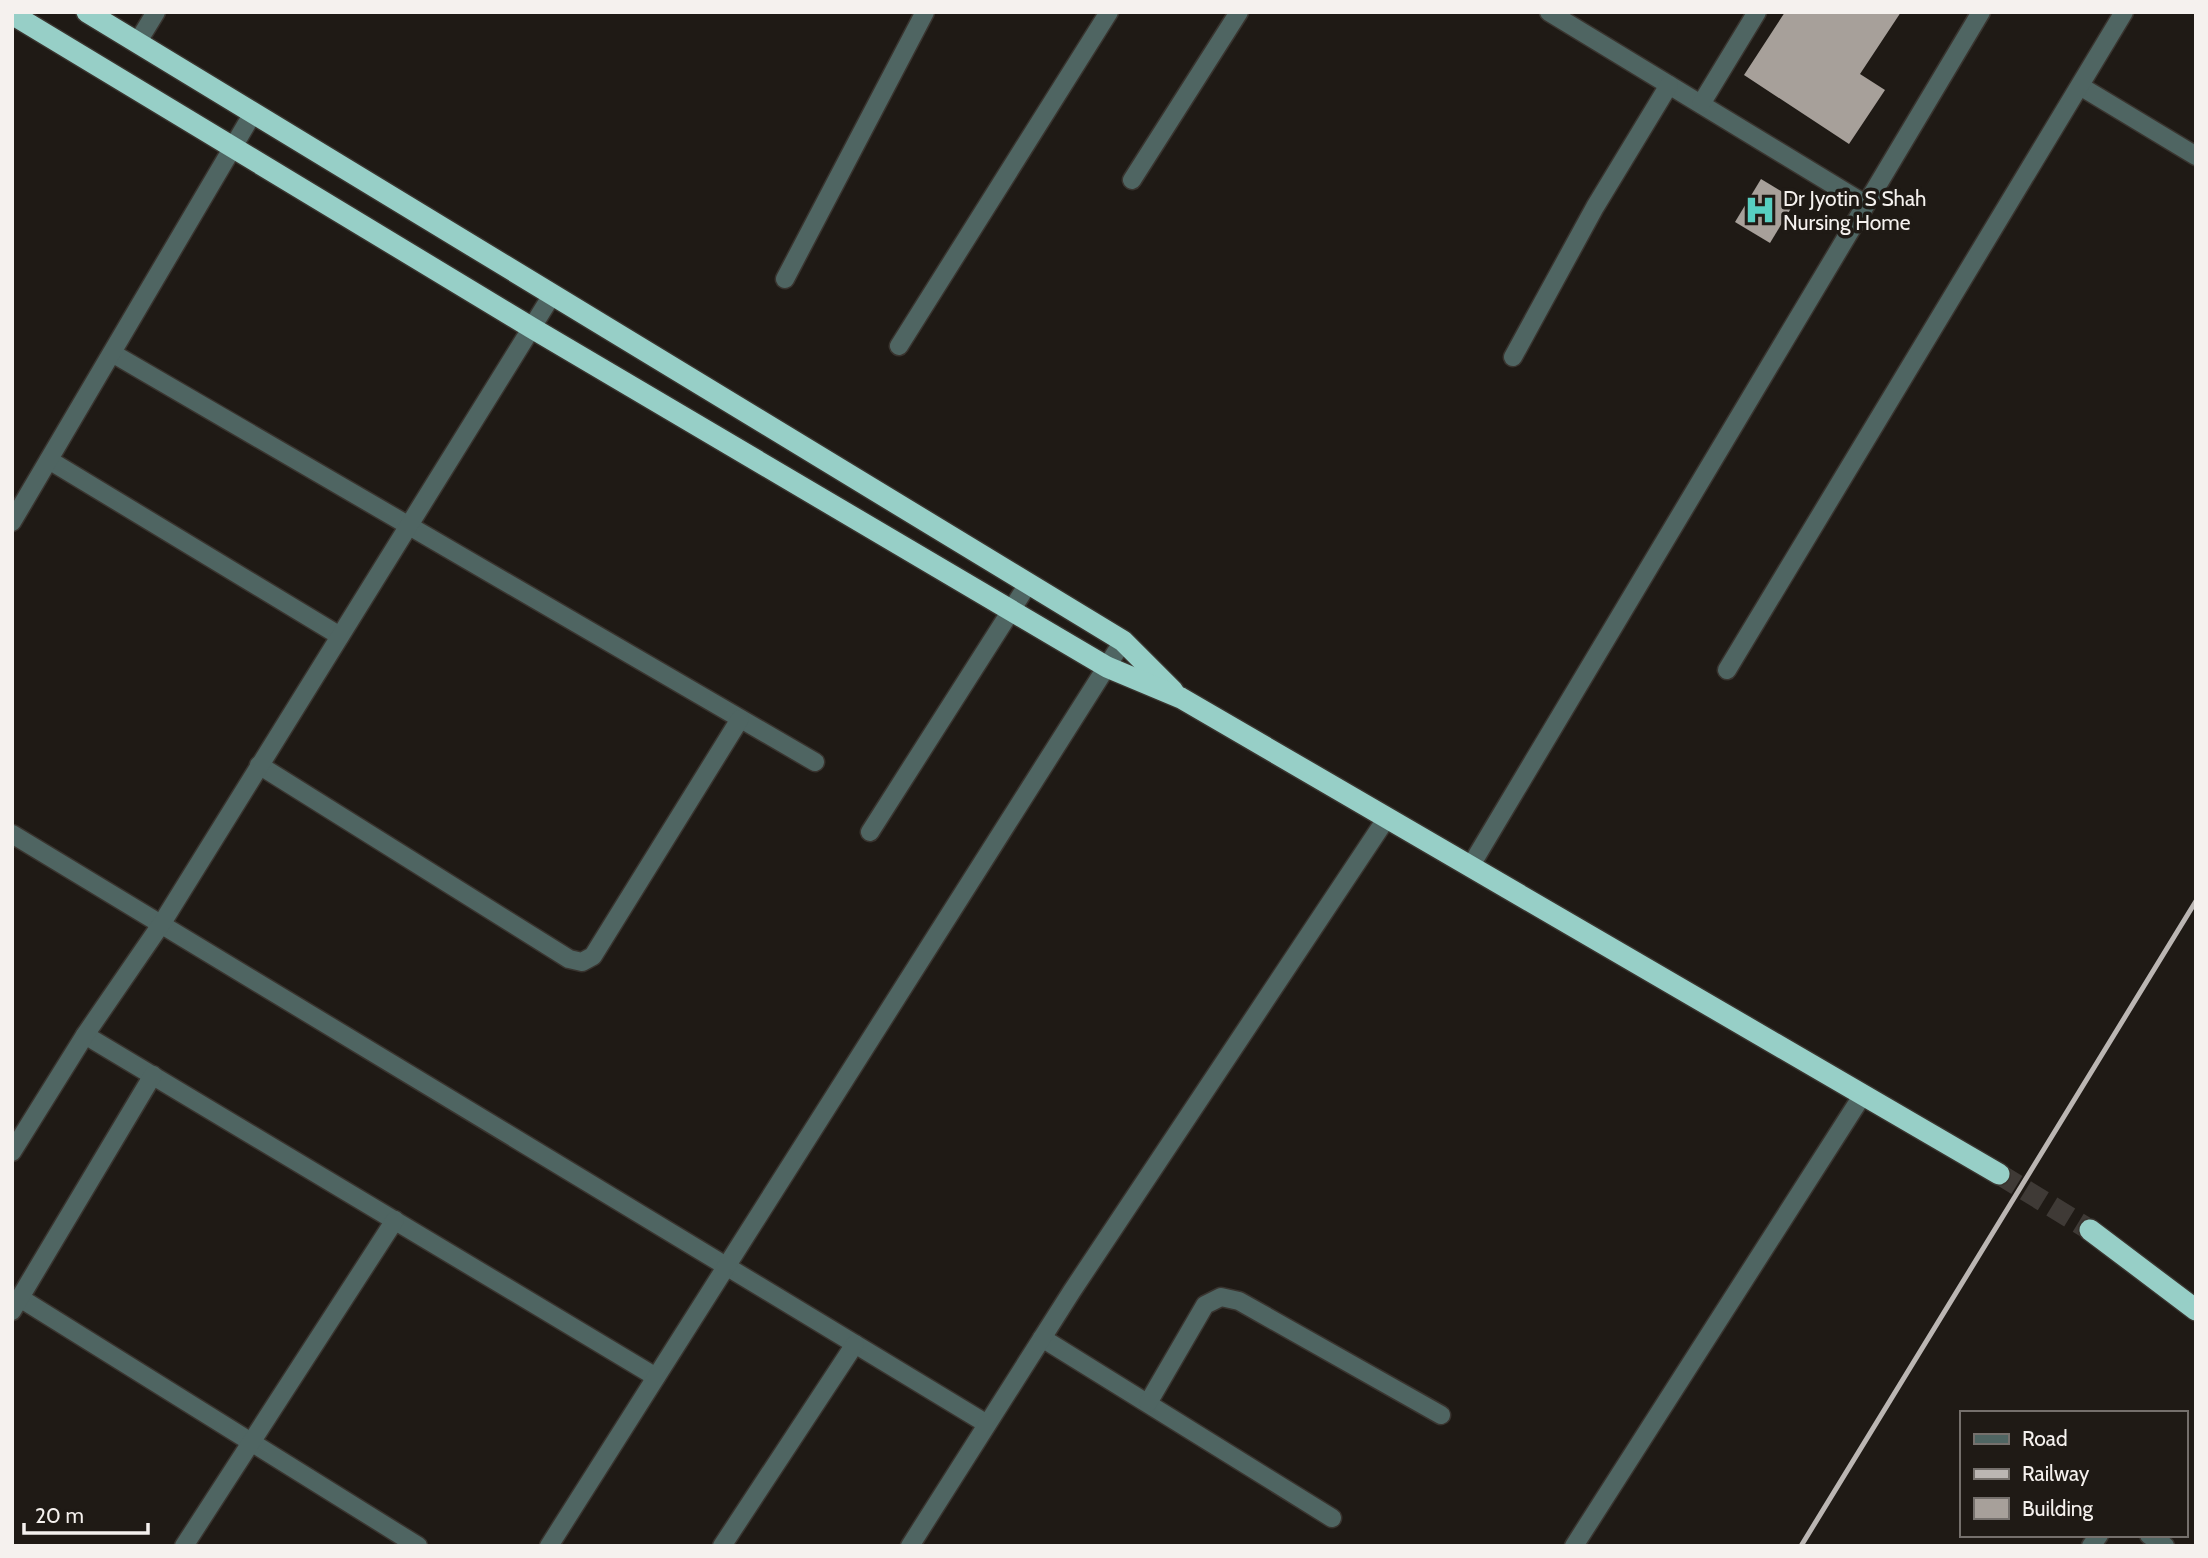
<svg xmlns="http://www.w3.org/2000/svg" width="2208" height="1558" viewBox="0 0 2208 1558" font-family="Cabin,sans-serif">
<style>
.building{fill:#a7a09a}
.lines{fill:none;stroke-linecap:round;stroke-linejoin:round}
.highway-tunnel{stroke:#3f3a36;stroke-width:21;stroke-dasharray:21 10;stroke-linecap:butt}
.minor-casing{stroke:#39342f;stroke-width:21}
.highway-casing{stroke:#39342f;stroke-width:24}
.minor{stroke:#4f6562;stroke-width:18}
.highway{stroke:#97cfc7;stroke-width:21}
.rail{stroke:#bbb6b3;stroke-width:5}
.labels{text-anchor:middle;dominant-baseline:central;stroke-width:7;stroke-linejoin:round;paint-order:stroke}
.poi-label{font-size:21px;fill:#f5f1ee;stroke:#1f1a15;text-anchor:start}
</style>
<rect width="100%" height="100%" fill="#1f1a15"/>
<!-- building -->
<g class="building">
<polygon points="1785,12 1901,12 1860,74 1885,90 1849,144 1744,75"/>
<polygon points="1761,179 1796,200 1770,243 1735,222"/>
</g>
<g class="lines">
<!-- highway-tunnel -->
<polyline class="highway-tunnel" points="1999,1174 2090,1230"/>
<defs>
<g id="minor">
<polyline points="1549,12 1865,204"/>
<polyline points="137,43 156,12"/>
<polyline points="2080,86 2196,156"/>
<polyline points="1701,104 1757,12"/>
<polyline points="1132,180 1239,12"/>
<polyline points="785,279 925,12"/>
<polyline points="899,346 1109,12"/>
<polyline points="112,353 815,762"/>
<polyline points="1513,357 1595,207 1669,85"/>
<polyline points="49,460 340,636"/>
<polyline points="12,522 253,113"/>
<polyline points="1727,670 2124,12"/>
<polyline points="259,765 569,959 582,962 593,956 740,719"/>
<polyline points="870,832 1028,584"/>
<polyline points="12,834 987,1424"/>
<polyline points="1470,867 1981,12"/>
<polyline points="85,1035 656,1377"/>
<polyline points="12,1152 85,1035 162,923 552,295"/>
<polyline points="20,1298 418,1546"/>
<polyline points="12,1311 153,1075"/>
<polyline points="1042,1338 1332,1518"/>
<polyline points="1148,1403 1205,1305 1221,1297 1239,1301 1441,1415"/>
<polyline points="2149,1535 2165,1546"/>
<polyline points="184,1546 395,1220"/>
<polyline points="549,1546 1123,641"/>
<polyline points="722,1546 855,1344"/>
<polyline points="910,1546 1072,1291 1386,819"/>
<polyline points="1574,1546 1862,1096"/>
<polyline points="2091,1546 2099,1535"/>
</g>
<g id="highway">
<polyline points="87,12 1123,641 1173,691"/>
<polyline points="12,14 532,328 1107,667 1181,698 1999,1174"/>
<polyline points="2090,1230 2196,1310"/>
</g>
</defs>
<!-- minor casing -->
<use href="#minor" class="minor-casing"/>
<!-- highway casing -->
<use href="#highway" class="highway-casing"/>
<!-- minor -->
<use href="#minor" class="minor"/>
<!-- highway -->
<use href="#highway" class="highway"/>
<!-- rail -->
<polyline class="rail" points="1801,1546 2196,901"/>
</g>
<!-- icons -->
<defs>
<symbol id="hospital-bare" viewBox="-9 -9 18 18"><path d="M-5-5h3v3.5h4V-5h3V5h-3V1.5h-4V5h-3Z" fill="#57cec1" stroke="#1f1a15" stroke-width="2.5" paint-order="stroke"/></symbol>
</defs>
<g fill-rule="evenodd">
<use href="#hospital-bare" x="1738" y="188" width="44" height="44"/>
</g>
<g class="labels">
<!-- poi labels -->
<g class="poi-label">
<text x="1783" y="198">Dr Jyotin S Shah<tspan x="1783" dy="24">Nursing Home</tspan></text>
</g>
</g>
<!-- border -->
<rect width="2208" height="1558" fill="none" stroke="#f5f1ee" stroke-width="28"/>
<!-- legend -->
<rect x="1960" y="1411" width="228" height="126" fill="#1f1a15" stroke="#75706c" stroke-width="2"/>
<rect x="1974" y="1434" width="35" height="10" fill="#4f6562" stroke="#75706c" stroke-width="2"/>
<text x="2022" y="1446" font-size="21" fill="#f5f1ee">Road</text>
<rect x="1974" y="1469" width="35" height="10" fill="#bbb6b3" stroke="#75706c" stroke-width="2"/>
<text x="2022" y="1481" font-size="21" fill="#f5f1ee">Railway</text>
<rect x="1974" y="1498" width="35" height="21" fill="#a7a09a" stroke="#75706c" stroke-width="2"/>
<text x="2022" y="1516" font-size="21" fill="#f5f1ee">Building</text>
<!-- scale -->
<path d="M24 1523v10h124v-10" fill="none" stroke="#f5f1ee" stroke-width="3.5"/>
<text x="35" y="1523" font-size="21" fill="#f5f1ee" stroke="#1f1a15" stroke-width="5" paint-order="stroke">20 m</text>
</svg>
